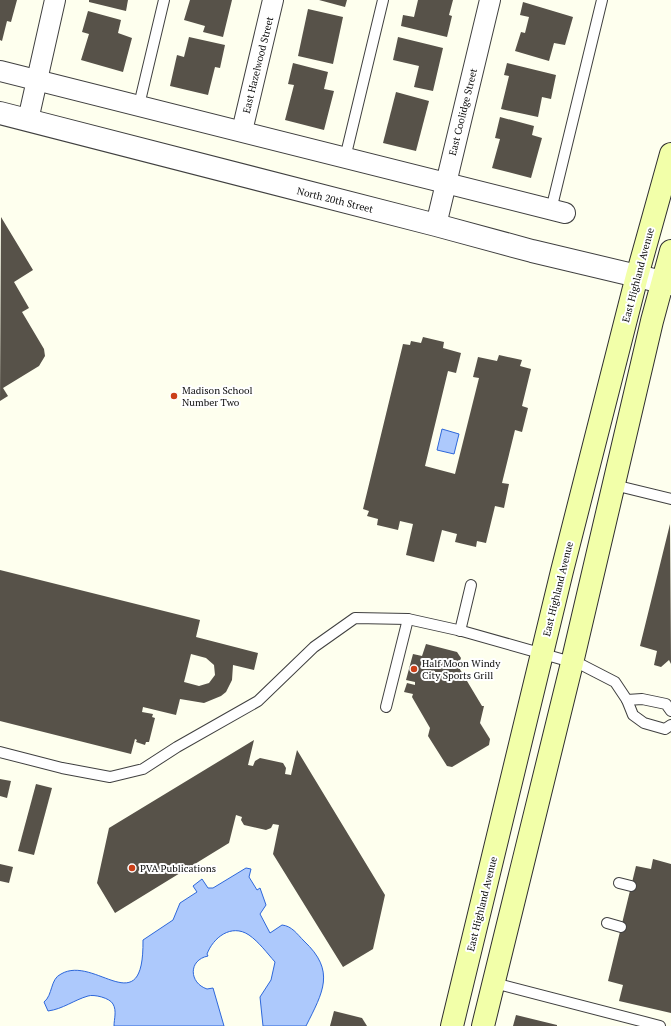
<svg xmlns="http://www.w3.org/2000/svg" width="671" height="1026" viewBox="0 0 671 1026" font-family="'PT Serif',serif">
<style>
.water{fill:#adc9fc;stroke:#2d67da}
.building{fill:#575249;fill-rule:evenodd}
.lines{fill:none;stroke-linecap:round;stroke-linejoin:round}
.service-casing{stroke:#404040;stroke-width:12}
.minor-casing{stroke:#404040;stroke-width:22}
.tertiary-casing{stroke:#404040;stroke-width:24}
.secondary-casing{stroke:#2f2f2f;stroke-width:24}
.service{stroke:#fff;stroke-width:10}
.minor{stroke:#fff;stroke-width:20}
.tertiary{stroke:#fff;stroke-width:22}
.secondary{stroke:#f2ffa9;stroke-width:22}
.poi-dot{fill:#cb3f18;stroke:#fff;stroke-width:1.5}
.labels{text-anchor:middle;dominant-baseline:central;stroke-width:4;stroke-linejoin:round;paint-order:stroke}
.street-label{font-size:10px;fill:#0d0d0d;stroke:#fff}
.poi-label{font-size:10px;fill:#0d0d0d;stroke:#fff;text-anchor:start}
</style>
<rect width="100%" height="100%" fill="#feffee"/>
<!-- water -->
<g class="water">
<polygon points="442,429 459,434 454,454 437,450"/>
<path d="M246 868 251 869 249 877 257 890 260 888 266 905 260 914 270 933 282 925C292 926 297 934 304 941 336 971 323 992 306 1026H263L260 997 271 980 275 962C267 953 259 942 249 935 231 923 213 938 207 954L208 956C188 960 189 983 207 989L213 988 224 1026H114C114 1019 117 1011 113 1004 110 998 94 994 88 996 74 1000 63 1009 48 1011L44 1002C53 995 50 979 61 974 95 954 144 1025 143 940L173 920 180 903 197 892 193 886 202 879 208 888H213Z"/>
</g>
<!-- building -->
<g class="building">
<polygon points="0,0 17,0 11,22 7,21 2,41 0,40"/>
<polygon points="89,0 128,0 126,11 89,2"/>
<polygon points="190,0 232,0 223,37 203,32 205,26 184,20"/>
<polygon points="319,0 347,0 345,7"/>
<polygon points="418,0 453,0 449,15 452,16 447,37 401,26 403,15 414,17"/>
<polygon points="523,2 573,17 565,45 554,43 549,61 515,51 521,32 525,33 529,17 520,15"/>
<polygon points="308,9 343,17 333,64 298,56"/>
<polygon points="88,11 121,20 118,33 132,38 123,72 81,60 89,34 82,32"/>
<polygon points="189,37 225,45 220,68 215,67 208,95 170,86 177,55 184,57"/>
<polygon points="398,37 443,48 433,91 414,87 419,66 393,60"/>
<polygon points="293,63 328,72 324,89 334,91 324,130 285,120 294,85 288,84"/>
<polygon points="507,63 556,75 551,99 542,97 538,117 501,109 509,76 504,75"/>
<polygon points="396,92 429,101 416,151 383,143"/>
<polygon points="500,117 534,126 532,135 542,138 531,178 492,168 500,139 495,138"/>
<polygon points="1,217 33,270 14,282 29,308 22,312 44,349 45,356 39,366 3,388 8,396 0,401"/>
<polygon points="423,337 444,342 443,348 461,353 456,373 448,371 425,466 455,474 479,378 473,377 478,357 497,361 499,355 522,360 520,366 531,369 522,406 528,408 522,432 515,430 502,483 509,484 504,508 495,506 486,543 477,541 476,547 455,542 457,534 442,530 434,562 406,555 413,524 400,521 398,530 377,525 378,519 367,516 369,511 363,509 403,344 410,345 411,341 421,343"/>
<polygon points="670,524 671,664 669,660 661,667 654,665 657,651 640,646"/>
<path d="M0 570 200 620 196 637 258 653 254 670 233 665 232 680 226 692 221 696 204 703 180 699 176 715 143 707 142 712 153 714 152 717 155 718 149 742H146L145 745 136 742 137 740 135 739 131 754 0 721ZM191 654 206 658 214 665 215 675 209 683 199 686 184 682Z"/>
<polygon points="426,644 457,652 461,658 458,666 482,706 484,706 480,723 490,739 489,745 452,767 447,766 428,736 430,728 412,697 413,694 404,692 407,683 415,685 415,682 406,680 413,654 422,656"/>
<polygon points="254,740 248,765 253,766 255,761 260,758 283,763 286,768 285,774 291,775 297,750 385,895 373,949 343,967 273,854 279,825 273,824 271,828 266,830 244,825 241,820 242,817 236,815 229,843 115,913 97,883 109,828"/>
<polygon points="0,779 11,781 7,798 0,796"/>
<polygon points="36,784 52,788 34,855 18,851"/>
<polygon points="653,859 671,864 671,1013 619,1001 623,985 608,981 636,866 651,869"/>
<polygon points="0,864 13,867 9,883 0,881"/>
<polygon points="334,1011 362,1018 367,1026 330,1026"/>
<polygon points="516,1015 557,1025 557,1026 513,1026"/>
</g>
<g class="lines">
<defs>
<g id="service">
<polyline points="139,105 164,0"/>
<polyline points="345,158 383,0"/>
<polyline points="551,210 602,0"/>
<polyline points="614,485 671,499"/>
<polyline points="460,631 471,585"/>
<polyline points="627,700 642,699 666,704 671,711"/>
<polyline points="386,707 408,619"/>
<polyline points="0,752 62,768 110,777 143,769 177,747 258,701 314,647 355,618 408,619 462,631 582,665 615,682 627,700 633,715 644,723 665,729 671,725"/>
<polyline points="619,883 631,886"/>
<polyline points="607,923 621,927"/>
<polyline points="494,983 660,1026"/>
</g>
<g id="minor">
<polyline points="0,71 565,213"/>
<polyline points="28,120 55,0"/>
<polyline points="242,131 273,0"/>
<polyline points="436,225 490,0"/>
</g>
<polyline id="tertiary" points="0,113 436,225 532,251 671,284"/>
<g id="secondary">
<polyline points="452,1026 562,571 637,276 671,154"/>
<polyline points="483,1026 572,663 652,321 671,251"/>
</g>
</defs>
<!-- service casing -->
<use href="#service" class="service-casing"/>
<!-- minor casing -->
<use href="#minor" class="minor-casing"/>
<!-- tertiary casing -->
<use href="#tertiary" class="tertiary-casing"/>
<!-- secondary casing -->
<use href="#secondary" class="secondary-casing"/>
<!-- service -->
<use href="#service" class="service"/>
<!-- minor -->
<use href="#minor" class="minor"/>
<!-- tertiary -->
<use href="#tertiary" class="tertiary"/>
<!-- secondary -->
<use href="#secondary" class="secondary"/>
</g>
<!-- markers -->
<g class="poi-dot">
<circle cx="174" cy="396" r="4"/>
<circle cx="414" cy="669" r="4"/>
<circle cx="132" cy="868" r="4"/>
</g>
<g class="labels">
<!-- street labels -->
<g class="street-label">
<text transform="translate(258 65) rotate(-76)">East Hazelwood Street</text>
<text transform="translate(463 112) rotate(-76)">East Coolidge Street</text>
<text transform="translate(335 200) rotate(14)">North 20th Street</text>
<text transform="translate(638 275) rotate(-75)">East Highland Avenue</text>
<text transform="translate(558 589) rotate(-76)">East Highland Avenue</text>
<text transform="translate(482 904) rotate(-76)">East Highland Avenue</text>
</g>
<!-- poi labels -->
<g class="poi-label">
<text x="182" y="390">Madison School<tspan x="182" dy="12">Number Two</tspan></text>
<text x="422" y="663">Half Moon Windy<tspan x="422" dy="12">City Sports Grill</tspan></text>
<text x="140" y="868">PVA Publications</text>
</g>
</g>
</svg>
